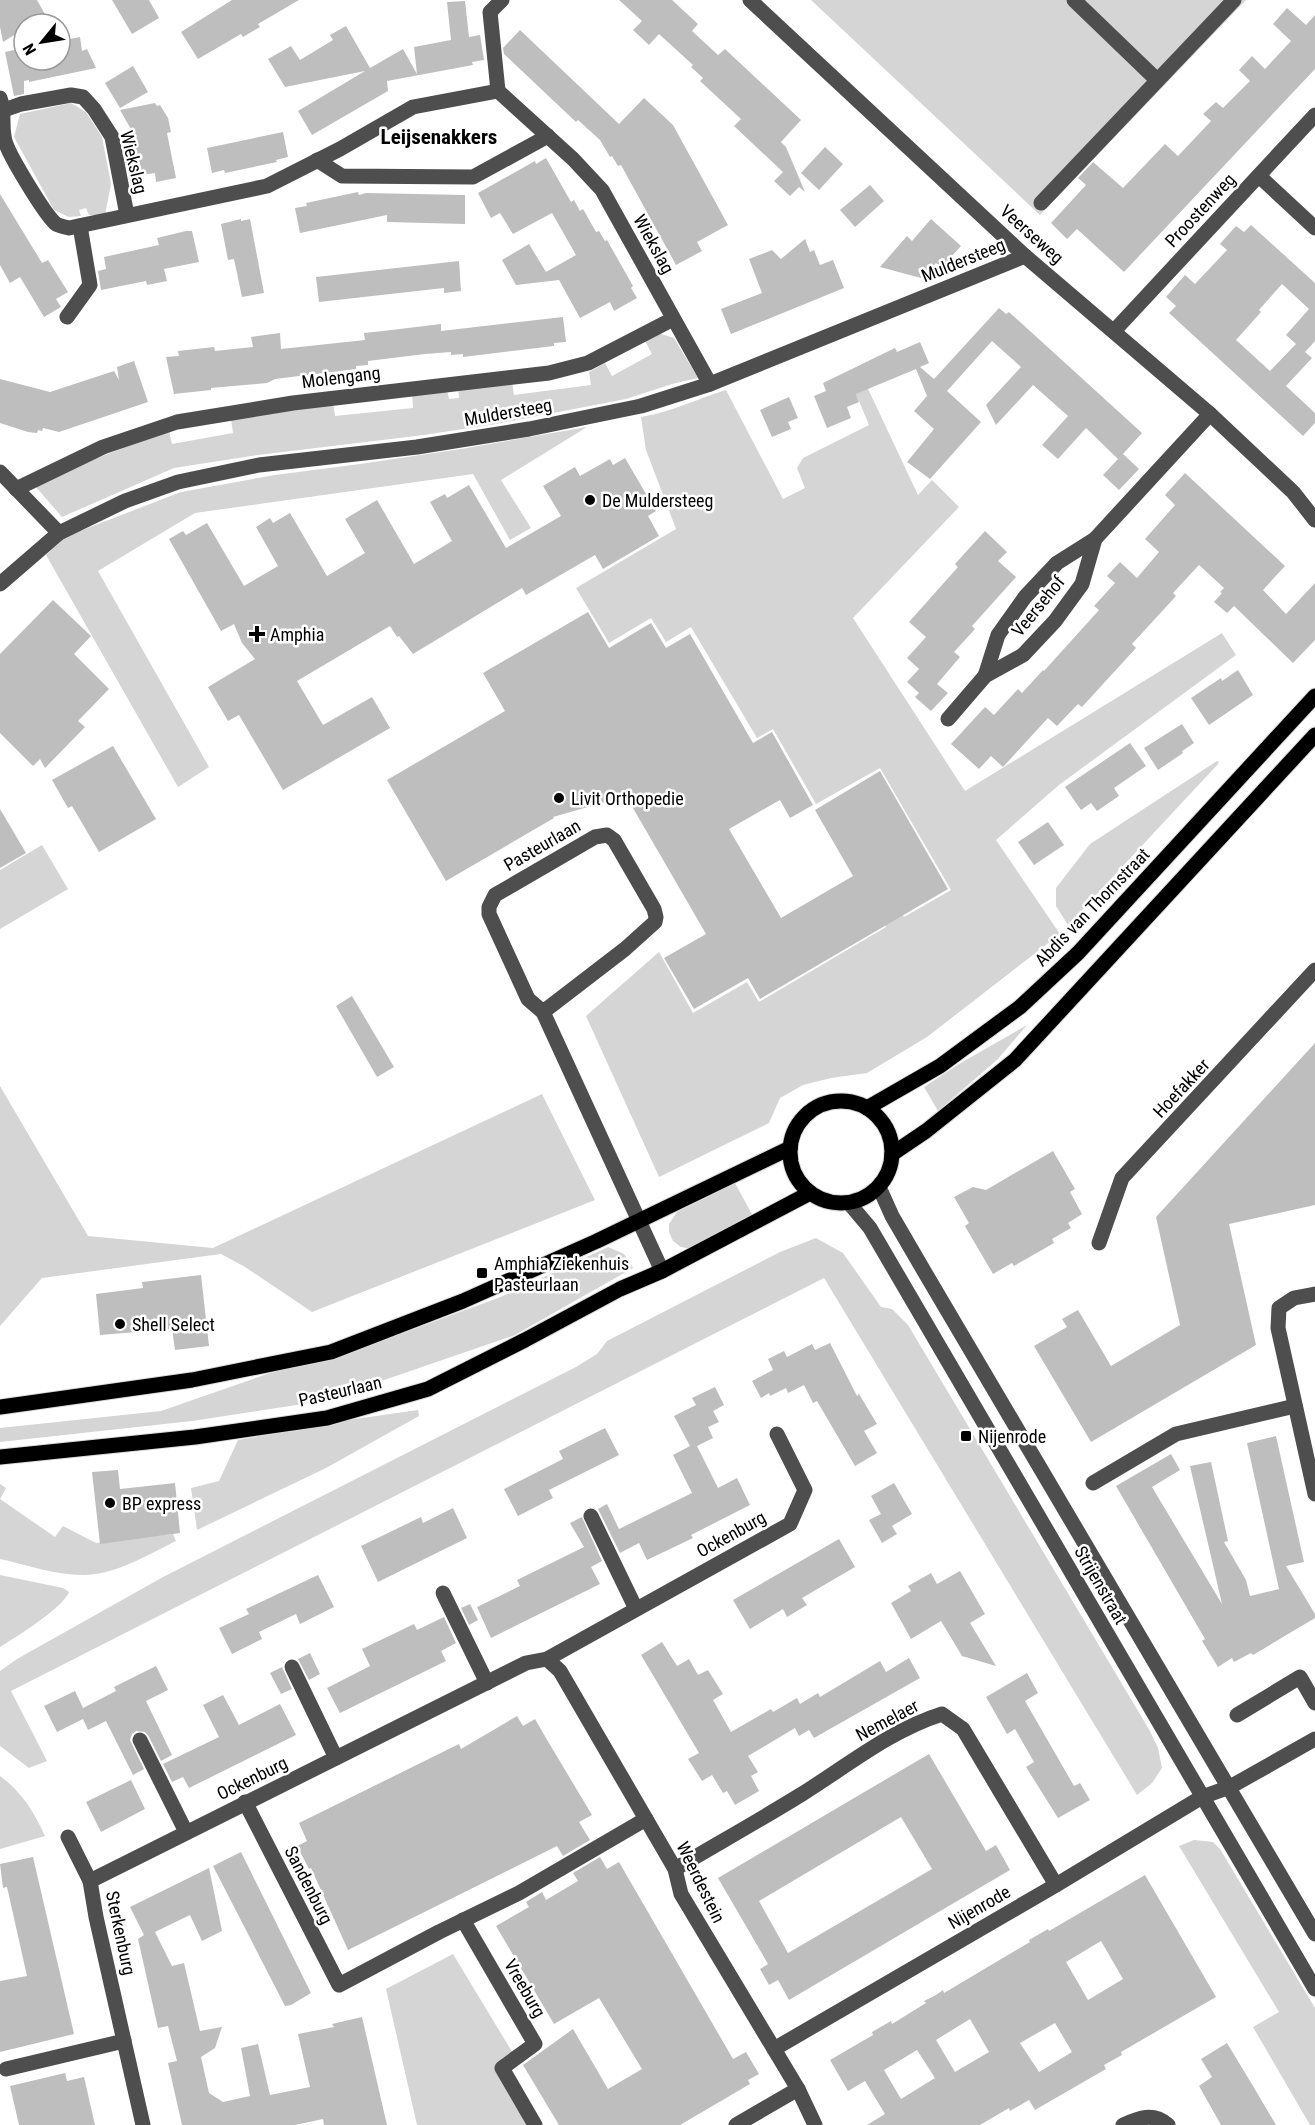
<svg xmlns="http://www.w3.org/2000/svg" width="1315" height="2125" viewBox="0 0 1315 2125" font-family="'Roboto Condensed',sans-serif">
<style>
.green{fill:#d5d5d5}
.building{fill:#bebebe;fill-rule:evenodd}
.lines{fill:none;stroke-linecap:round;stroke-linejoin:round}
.major-casing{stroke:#dbdbdb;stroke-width:17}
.minor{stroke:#4e4e4e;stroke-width:15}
.major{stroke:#000;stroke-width:15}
.poi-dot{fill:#000;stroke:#fff;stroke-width:2}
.labels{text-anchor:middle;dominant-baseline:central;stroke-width:5;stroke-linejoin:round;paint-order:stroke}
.street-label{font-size:18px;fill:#000;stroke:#fff}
.poi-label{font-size:18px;fill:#000;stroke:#fff;text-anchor:start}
.quarter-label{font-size:21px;font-weight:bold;fill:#000;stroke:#fff}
</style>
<rect width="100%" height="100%" fill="#fff"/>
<!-- green -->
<g class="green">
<polygon points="811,0 1246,0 1040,215"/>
<polygon points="71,103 86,112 102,137 111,184 105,215 89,215 86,208 79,210 81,216 69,217 54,210 14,137 20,114"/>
<polygon points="658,333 674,338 698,378 672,384 626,399 496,424 424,435 258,455 174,468 62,517 36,487 57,473 169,431 172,444 233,433 231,419 333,402 335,416 413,408 412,394 447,390 449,399 459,398 458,388 512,382 514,395 591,385 589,372 605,363 612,376 652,354 645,341"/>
<path d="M862 376 918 495 932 480 959 507 853 618 965 791 1222 633 1236 655 1059 785 996 840 1060 934 927 1037 867 1073 831 1078 803 1085 780 1098 769 1123 659 1177 586 1016 659 952 693 1013 747 982 759 1002 886 927 874 905 891 895 904 917 951 890 880 768 816 804 773 729 757 738 691 627 666 642 651 618 609 643 576 588 676 529 646 450 641 417C671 412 697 399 726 390L783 499 805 488 797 468 803 458 869 425 851 382Z"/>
<polygon points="587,427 501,480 531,528 510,540 473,474 195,513 98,571 209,767 178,787 46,555 67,536 181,492 275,475 360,464 461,449"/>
<polygon points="1217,761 1219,762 1218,764 1068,925 1056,906 1056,888 1090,844"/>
<polygon points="42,845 68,889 0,929 0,870"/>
<polygon points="1027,1025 998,1059 938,1111 924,1087 959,1064"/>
<polygon points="0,1086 88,1236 213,1248 542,1094 595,1200 312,1312 245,1267 221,1254 42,1278 0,1326"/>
<polygon points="735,1183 754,1218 692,1249 681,1247 673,1241 669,1232 669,1224 677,1212"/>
<polygon points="816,1238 843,1253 881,1307 892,1309 908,1325 1150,1731 1158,1748 1162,1768 1152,1783 1137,1795 824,1278 11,1691 47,1761 29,1768 0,1746 0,1671 17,1659 163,1577 576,1367 597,1354 607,1341 780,1252"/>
<polygon points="608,1247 624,1254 633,1268 515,1335 323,1401 192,1421 0,1442 0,1428 161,1411 270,1373 382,1341 503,1296"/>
<polygon points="418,1410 419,1416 326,1468 197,1530 191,1488 219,1481 238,1440 334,1422"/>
<path d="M0 1484 6 1488 0 1499 55 1537 63 1526 96 1543 173 1534 176 1541C149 1554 117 1574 86 1575 57 1576 28 1565 0 1559Z"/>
<path d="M0 1575 63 1588 69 1592C63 1608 16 1637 0 1647Z"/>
<path d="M0 1776C22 1792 34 1812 45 1836L0 1849Z"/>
<polygon points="1194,1840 1213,1842 1220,1849 1315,2008 1315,2125 1310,2125 1253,2027 1279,2012 1179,1846"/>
<polygon points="453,1954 514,2055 495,2067 528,2125 417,2125 386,1989"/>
</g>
<!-- building -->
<g class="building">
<polygon points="0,0 37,0 46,16 33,24 24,24 24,29 3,42 0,27"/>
<polygon points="112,0 149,0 159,18 132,34"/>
<polygon points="232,0 299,0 258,24 260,27 243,37 241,34 198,59 181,32"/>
<polygon points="619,0 672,0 698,24 692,31 718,55 725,49 801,120 781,142 786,147 805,192 799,187 790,196 774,181 783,172 734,126 741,119 700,81 703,78 691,67 693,65 659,34 649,45 633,30 642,21"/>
<polygon points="465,1 469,37 480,35 484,60 472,62 473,65 387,81 388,91 312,135 298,111 365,71 285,87 268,59 291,46 300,60 333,40 330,35 346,26 370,68 403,49 417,74 414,47 451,40 447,2"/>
<polygon points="1287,8 1306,25 1315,15 1315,69 1124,272 1077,229 1067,239 1051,223 1086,185 1078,178 1093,162 1123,188 1165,144 1178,156 1211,121 1203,114 1216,102 1223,108 1250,81 1239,70 1252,56 1265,69 1291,41 1273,24"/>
<polygon points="520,30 619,124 644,98 673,125 728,225 697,242 702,251 676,265 621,165 618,166 612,156 610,157 600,140 578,120 576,122 504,54 503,48"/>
<polygon points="80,37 82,51 87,49 96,68 29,82 29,80 24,81 24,94 14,96 5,52 24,48 24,60 60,60 60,41"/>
<polygon points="133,66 148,92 120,108 105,83"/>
<polygon points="155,103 157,106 160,105 168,118 171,132 167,133 176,178 156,182 155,173 142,175 132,131 120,110"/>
<polygon points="283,132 288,157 276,160 277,162 225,173 224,170 212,173 207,148"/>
<polygon points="825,147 843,164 819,190 801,173"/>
<polygon points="546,158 571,202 574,200 580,211 583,209 596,232 599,231 605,241 607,240 633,286 631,288 637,298 614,311 610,302 580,318 559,280 516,285 502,260 529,244 546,272 576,255 552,213 513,234 500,213 491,218 478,193 535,161 536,164"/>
<polygon points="870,185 884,201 855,227 840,210"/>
<polygon points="358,192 359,195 366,193 465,195 465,224 387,222 387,215 300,233 295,208 307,206 306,203"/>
<polygon points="0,194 42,263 48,260 68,292 56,299 61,307 44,317 20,277 10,283 0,265"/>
<polygon points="241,219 241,221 250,219 264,293 242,297 234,259 228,260 221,224"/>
<polygon points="931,219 961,246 941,268 936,263 921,278 880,267 907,236 912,241"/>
<path d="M1251 225 1315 283V341L1305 352 1312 358 1286 386 1315 413V423L1303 436 1169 313 1176 306 1166 297 1185 275 1195 284 1227 250 1220 244 1236 226 1244 232ZM1282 284 1309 309 1286 335 1296 344 1270 371 1236 340 1261 312 1259 310Z"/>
<polygon points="186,231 192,231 199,262 164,269 167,281 147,285 146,281 101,290 98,271 106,269 104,257 159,245 157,238"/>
<polygon points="805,239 810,252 814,250 820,265 833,260 844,288 731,334 721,309 762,293 749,259 772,250 781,259"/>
<polygon points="459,261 461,291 444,293 444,288 319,302 316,277"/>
<polygon points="999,308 1006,314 1009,312 1142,433 1123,454 1139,469 1119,490 1103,475 1118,459 1086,428 1058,459 1042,445 1068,416 1033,385 996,425 986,405 1021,367 992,341 947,391 981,422 930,479 907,462 934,429 914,411 927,396 916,369 856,394 859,402 847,407 851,418 827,428 814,396 826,391 823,383 895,348 897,352 920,342 929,363 920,367 934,379"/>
<polygon points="563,317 566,342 554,343 554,346 463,357 463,354 451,355 451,352 425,354 368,361 368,365 356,366 356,369 275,379 267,383 211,388 211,390 174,394 166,357 179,356 178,351 214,347 215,351 253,347 251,337 280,333 281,349 365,340 364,333 383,331 441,324 441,331"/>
<polygon points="134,361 148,402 59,432 43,428 42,431 38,430 37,433 28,432 0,423 0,379 50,392 114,371 119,380 117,367"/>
<polygon points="789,397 798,418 788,422 791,429 772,437 760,410"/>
<polygon points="625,458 656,511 648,516 659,536 603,569 595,555 526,595 522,588 413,654 399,636 397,637 390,626 297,681 323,725 372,697 390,728 283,790 239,715 228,721 208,687 255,659 242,643 234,624 221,631 169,539 183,531 186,535 207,523 244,586 278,566 256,527 270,518 273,523 290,513 327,576 365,553 345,519 377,500 414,564 452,541 430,502 445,494 447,498 469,485 506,548 561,516 543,486 575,467 580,476 610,459 613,465"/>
<polygon points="1185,473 1285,566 1263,590 1286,614 1315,583 1315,640 1293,663 1234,606 1227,613 1214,602 1222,593 1220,592 1224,588 1199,565 1173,593 1176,596 1132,644 1136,648 1082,707 1078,704 1057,726 1048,718 1003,767 991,756 979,769 951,744 985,707 994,715 1018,689 1022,693 1043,670 1044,671 1099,610 1094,606 1115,583 1107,576 1120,562 1137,578 1159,552 1145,539 1175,505 1165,495"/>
<polygon points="985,531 1007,552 998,561 1016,577 972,626 975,629 954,652 960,657 937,684 948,693 931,711 915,697 919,693 907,682 919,669 907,658 926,637 909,622 958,567 955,564"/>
<polygon points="53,600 91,636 74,654 109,689 78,721 85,727 45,768 40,759 33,766 0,733 0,654"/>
<polygon points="588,612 609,648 651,623 666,648 690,634 753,743 772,732 813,805 790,818 780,800 729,829 781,918 853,876 815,810 880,771 948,889 760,999 748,978 694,1009 664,958 706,934 626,796 553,817 554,818 446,881 387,780 505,711 483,673"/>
<polygon points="1238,670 1253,695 1209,725 1191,698 1221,678 1222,681"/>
<polygon points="1182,724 1194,743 1182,751 1183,753 1158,770 1144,748"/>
<polygon points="1130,743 1146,766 1114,788 1119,796 1097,811 1091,803 1081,810 1065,787"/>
<polygon points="113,746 156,819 99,852 72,806 68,808 52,780"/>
<polygon points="0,809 26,853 0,868"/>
<polygon points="1048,822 1064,845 1034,865 1018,842"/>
<polygon points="352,996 394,1067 377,1077 336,1006"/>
<polygon points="1315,1043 1315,1205 1229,1224 1256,1345 1091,1442 1034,1346 1067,1327 1062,1319 1078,1310 1111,1366 1180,1325 1156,1217"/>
<polygon points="1053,1151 1075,1189 1070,1192 1082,1214 1068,1223 1071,1228 1052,1239 1054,1243 1014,1266 1012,1263 993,1274 966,1228 965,1226 969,1223 954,1197 973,1187 986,1190"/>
<polygon points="201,1275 209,1346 175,1350 172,1329 100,1335 96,1294 143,1288 142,1282"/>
<polygon points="830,1343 857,1396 859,1394 877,1424 864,1431 877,1453 855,1466 817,1401 813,1403 804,1385 788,1393 786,1388 770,1396 769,1393 761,1398 752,1381 773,1370 768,1359 784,1351 787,1357 812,1344 815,1350"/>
<polygon points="715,1387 724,1405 713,1411 719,1422 708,1427 713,1438 697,1446 718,1488 737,1478 750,1505 691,1535 693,1538 647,1560 639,1543 620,1553 598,1509 607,1504 619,1529 692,1493 673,1455 690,1446 674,1416 696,1405 692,1398"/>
<polygon points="605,1428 619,1455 549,1490 553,1498 518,1516 504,1489 563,1459 559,1451"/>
<polygon points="1276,1436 1304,1562 1286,1566 1315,1614 1315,1618 1253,1655 1251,1653 1234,1662 1232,1658 1218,1667 1202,1641 1205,1639 1116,1486 1171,1454 1180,1470 1152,1487 1222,1604 1190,1466 1211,1462 1228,1541 1224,1542 1246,1580 1250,1596 1279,1589 1247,1443"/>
<polygon points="118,1470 120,1489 175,1483 180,1533 100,1544 92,1472"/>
<polygon points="894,1483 912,1514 892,1526 897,1534 882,1543 869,1520 881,1514 871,1496"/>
<polygon points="453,1508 467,1538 378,1582 361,1546 421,1517 423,1523"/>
<polygon points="582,1517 602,1561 591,1567 600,1584 491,1638 477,1607 520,1586 517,1580 584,1547 570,1523"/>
<polygon points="839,1539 855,1567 802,1598 807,1605 787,1617 783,1609 750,1629 733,1600"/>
<polygon points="960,1571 985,1614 970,1623 996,1666 962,1656 941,1621 911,1639 891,1603 911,1591 908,1586 931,1573 937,1584"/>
<polygon points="318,1575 334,1607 300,1624 296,1614 259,1632 262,1639 232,1654 219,1628 249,1614 246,1609"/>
<polygon points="470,1604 478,1620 469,1625 461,1608"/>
<polygon points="444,1617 456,1643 441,1651 446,1661 340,1713 327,1688 370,1666 362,1649 414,1624 417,1630"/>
<polygon points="662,1642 677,1666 689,1659 698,1675 708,1670 723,1694 713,1700 731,1732 771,1709 773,1712 797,1698 800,1704 818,1693 820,1697 880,1661 886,1672 909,1658 920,1678 814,1738 809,1730 799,1736 795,1728 748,1756 758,1772 751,1776 759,1791 735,1805 727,1791 723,1793 712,1775 702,1781 688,1759 699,1753 641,1655"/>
<polygon points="310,1653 320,1674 309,1680 298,1659"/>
<polygon points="156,1666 168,1690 146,1701 172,1755 161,1761 148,1735 145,1732 136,1731 132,1734 130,1740 144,1769 133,1775 106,1721 88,1730 83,1719 57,1732 44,1706 75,1691 83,1708 116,1691 114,1687"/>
<polygon points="282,1667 292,1689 281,1694 270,1673"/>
<polygon points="1027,1673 1038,1693 1025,1701 1074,1786 1080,1783 1090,1800 1058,1818 1026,1767 1034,1762 1015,1729 1007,1734 986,1697"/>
<polygon points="223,1695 239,1725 280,1704 296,1735 189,1788 183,1777 172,1782 163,1764 219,1737 203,1705"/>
<polygon points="517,1716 523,1726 535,1719 546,1738 592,1815 579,1822 590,1840 563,1856 557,1846 348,1950 311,1868 309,1869 297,1846 307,1841 299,1823 459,1744 461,1749"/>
<path d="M929 1754 986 1851 996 1845 1010 1870 789 2000 778 1980 769 1985 760 1969 768 1964 718 1878ZM901 1817 932 1869 788 1953 759 1901Z"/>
<polygon points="131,1780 145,1809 101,1832 86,1802"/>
<polygon points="241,1852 311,1993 291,2005 285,2006 213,1866"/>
<polygon points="33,1857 74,2034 0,2052 0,1981 27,1976 7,1887 3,1888 0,1864"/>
<polygon points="600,1857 607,1869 619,1862 733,2059 746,2052 759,2074 748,2080 750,2084 680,2125 559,2125 523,2065 573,2029 608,2089 642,2069 599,1998 554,2024 496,1926 529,1907 526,1902 542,1892 546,1900 578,1881 573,1873"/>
<polygon points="209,1868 222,1931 202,1941 190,1915 155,1932 172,1966 184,1963 200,2031 222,2027 215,2048 201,2057 209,2093 223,2102 250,2096 241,2048 258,2044 270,2095 310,2087 298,2034 334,2027 332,2024 362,2017 387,2125 324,2125 323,2119 295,2125 182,2125 168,2063 177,2061 168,2026 158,2028 138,1939 144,1935 130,1907"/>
<path d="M1145 1875 1216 1997 1121 2052 1122 2055 1104 2065 1106 2069 1035 2110 1029 2100 1010 2111 1009 2108 980 2125H867L885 2114 865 2081 848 2091 830 2060 873 2035 872 2032 891 2021 892 2024 926 2003 924 2001 936 1995 943 1990 944 1993 1030 1942 1029 1940 1048 1929 1049 1931ZM1101 1941 1123 1979 1088 2000 1066 1962ZM970 2019 989 2052 955 2072 936 2040ZM1055 2023 1072 2052 1039 2072 1020 2043ZM917 2050 935 2078 901 2099 884 2070Z"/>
<polygon points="1227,2043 1253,2086 1276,2125 1221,2125 1199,2086 1212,2077 1201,2059"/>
<polygon points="65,2073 67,2081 84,2077 95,2125 19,2125 10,2086"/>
</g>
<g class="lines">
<defs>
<g id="major">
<circle cx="841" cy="1152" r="51"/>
<polyline points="867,1108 940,1066 1020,1007 1078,953 1315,696"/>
<polyline points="892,1154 926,1131 1015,1060 1315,735"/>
<polyline points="0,1407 192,1380 331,1352 463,1301 597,1241 790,1148"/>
<polyline points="0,1457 195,1437 327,1418 428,1389 525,1340 620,1289 662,1271 810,1193"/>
</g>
</defs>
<!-- major casing -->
<use href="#major" class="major-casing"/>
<!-- minor -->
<g class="minor">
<polyline points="750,0 1025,256 1210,414 1293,492 1315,520"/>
<polyline points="1074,0 1157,80"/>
<polyline points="498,91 490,12 502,0"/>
<path d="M0 98C6 113 0 129 6 144 11 158 45 215 56 224 60 226 65 227 69 228L267 186 340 149 413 107 498 91 573 159 602 190 710 384"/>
<polyline points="4,110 21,104 71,95 83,97 94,109 112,137 127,215"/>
<polyline points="317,160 342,176 473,177 548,136"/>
<polyline points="1259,176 1315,228"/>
<polyline points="1041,203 1234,0"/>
<polyline points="67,317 90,285 80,226"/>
<polyline points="1114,331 1315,115"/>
<polyline points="0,472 59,533"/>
<polyline points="16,489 103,447 177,422 293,403 549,373 588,363 673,319"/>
<polyline points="0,584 59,533 125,501 178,482 259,465 417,447 529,429 641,406 710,384 1025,256"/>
<polyline points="985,676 998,635 1025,597 1057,563 1095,539"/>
<polyline points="948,719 985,676 1023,655 1055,621 1082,584 1095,539 1210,414"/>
<polyline points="543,1012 625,949 655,922 656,917 654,909 614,840 607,835 595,837 495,895 489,907 489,914 528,999 543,1012 662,1271"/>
<polyline points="879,1187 892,1216 924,1271 1315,1934"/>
<polyline points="849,1203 870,1228 1315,1989"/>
<polyline points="1099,1243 1122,1178 1315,970"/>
<polyline points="1315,1294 1294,1298 1279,1308 1278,1328 1315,1494"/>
<polyline points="1093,1483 1176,1434 1295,1406"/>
<polyline points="591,1516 636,1609"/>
<polyline points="443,1593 487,1683"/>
<polyline points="547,1659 560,1671 675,1869 681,1894 798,2089 815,2125"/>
<polyline points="292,1667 336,1758"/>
<polyline points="1237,1715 1300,1677 1315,1703"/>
<polyline points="140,1740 186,1832"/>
<polyline points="245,1802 339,1985 439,1932 519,1893 646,1819"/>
<polyline points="68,1837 90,1881 96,1917 143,2125"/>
<path d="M675 1869C717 1844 760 1820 802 1794 847 1766 891 1730 942 1714L963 1729 1056 1885"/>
<polyline points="90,1881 526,1663 547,1659 790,1524 805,1490 777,1434"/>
<polyline points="463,1920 535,2044 502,2068 535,2125"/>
<polyline points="774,2049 1056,1885 1202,1797 1230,1787 1315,1739"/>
<polyline points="6,2069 124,2041"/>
<polyline points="736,2125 798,2089"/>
<path d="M1123 2125C1139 2118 1153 2112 1168 2125"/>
</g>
<!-- major -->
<use href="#major" class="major"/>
</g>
<!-- markers -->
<g class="poi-dot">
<circle cx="590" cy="500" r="6"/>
<path d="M254 625h6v6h6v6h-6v6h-6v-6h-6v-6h6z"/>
<circle cx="559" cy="798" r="6"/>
<rect x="476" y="1267" width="12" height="12" rx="3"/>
<circle cx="120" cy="1324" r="6"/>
<rect x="960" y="1430" width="12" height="12" rx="3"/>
<circle cx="110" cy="1503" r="6"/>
</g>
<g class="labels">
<!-- street labels -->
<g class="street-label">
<text transform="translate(134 162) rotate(76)">Wiekslag</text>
<text transform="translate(1200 210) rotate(-47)">Proostenweg</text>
<text transform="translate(1032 234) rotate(42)">Veerseweg</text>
<text transform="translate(654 244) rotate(61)">Wiekslag</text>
<text transform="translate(963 260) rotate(-22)">Muldersteeg</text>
<text transform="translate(341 377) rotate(-7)">Molengang</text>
<text transform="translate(508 412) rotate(-10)">Muldersteeg</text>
<text transform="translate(1038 606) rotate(-51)">Veersehof</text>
<text transform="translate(542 845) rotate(-30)">Pasteurlaan</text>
<text transform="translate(1092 907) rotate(-46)">Abdis van Thornstraat</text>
<text transform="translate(1181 1088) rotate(-47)">Hoefakker</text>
<text transform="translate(340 1391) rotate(-13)">Pasteurlaan</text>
<text transform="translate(731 1534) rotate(-29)">Ockenburg</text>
<text transform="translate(1101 1585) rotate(60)">Strijenstraat</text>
<text transform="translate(887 1720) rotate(-28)">Nemelaer</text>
<text transform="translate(252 1778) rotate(-26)">Ockenburg</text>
<text transform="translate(701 1882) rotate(64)">Weerdestein</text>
<text transform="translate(309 1885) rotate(63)">Sandenburg</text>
<text transform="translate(979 1907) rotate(-30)">Nijenrode</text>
<text transform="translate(121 1933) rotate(78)">Sterkenburg</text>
<text transform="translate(525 1988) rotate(60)">Vreeburg</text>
</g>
<!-- poi labels -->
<g class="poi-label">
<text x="602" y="500">De Muldersteeg</text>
<text x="270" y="634">Amphia</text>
<text x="571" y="798">Livit Orthopedie</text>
<text x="494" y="1263">Amphia Ziekenhuis<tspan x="494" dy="21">Pasteurlaan</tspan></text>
<text x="132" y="1324">Shell Select</text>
<text x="978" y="1436">Nijenrode</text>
<text x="122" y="1503">BP express</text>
</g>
<!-- quarter labels -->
<g class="quarter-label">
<text x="439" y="137">Leijsenakkers</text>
</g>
</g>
<!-- north arrow -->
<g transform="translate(42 42) rotate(240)"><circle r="28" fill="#ffffff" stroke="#999999" stroke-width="1.5"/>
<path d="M0-4.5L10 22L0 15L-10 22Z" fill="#000000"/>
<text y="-9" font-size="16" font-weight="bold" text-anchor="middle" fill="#000000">N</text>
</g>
</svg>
